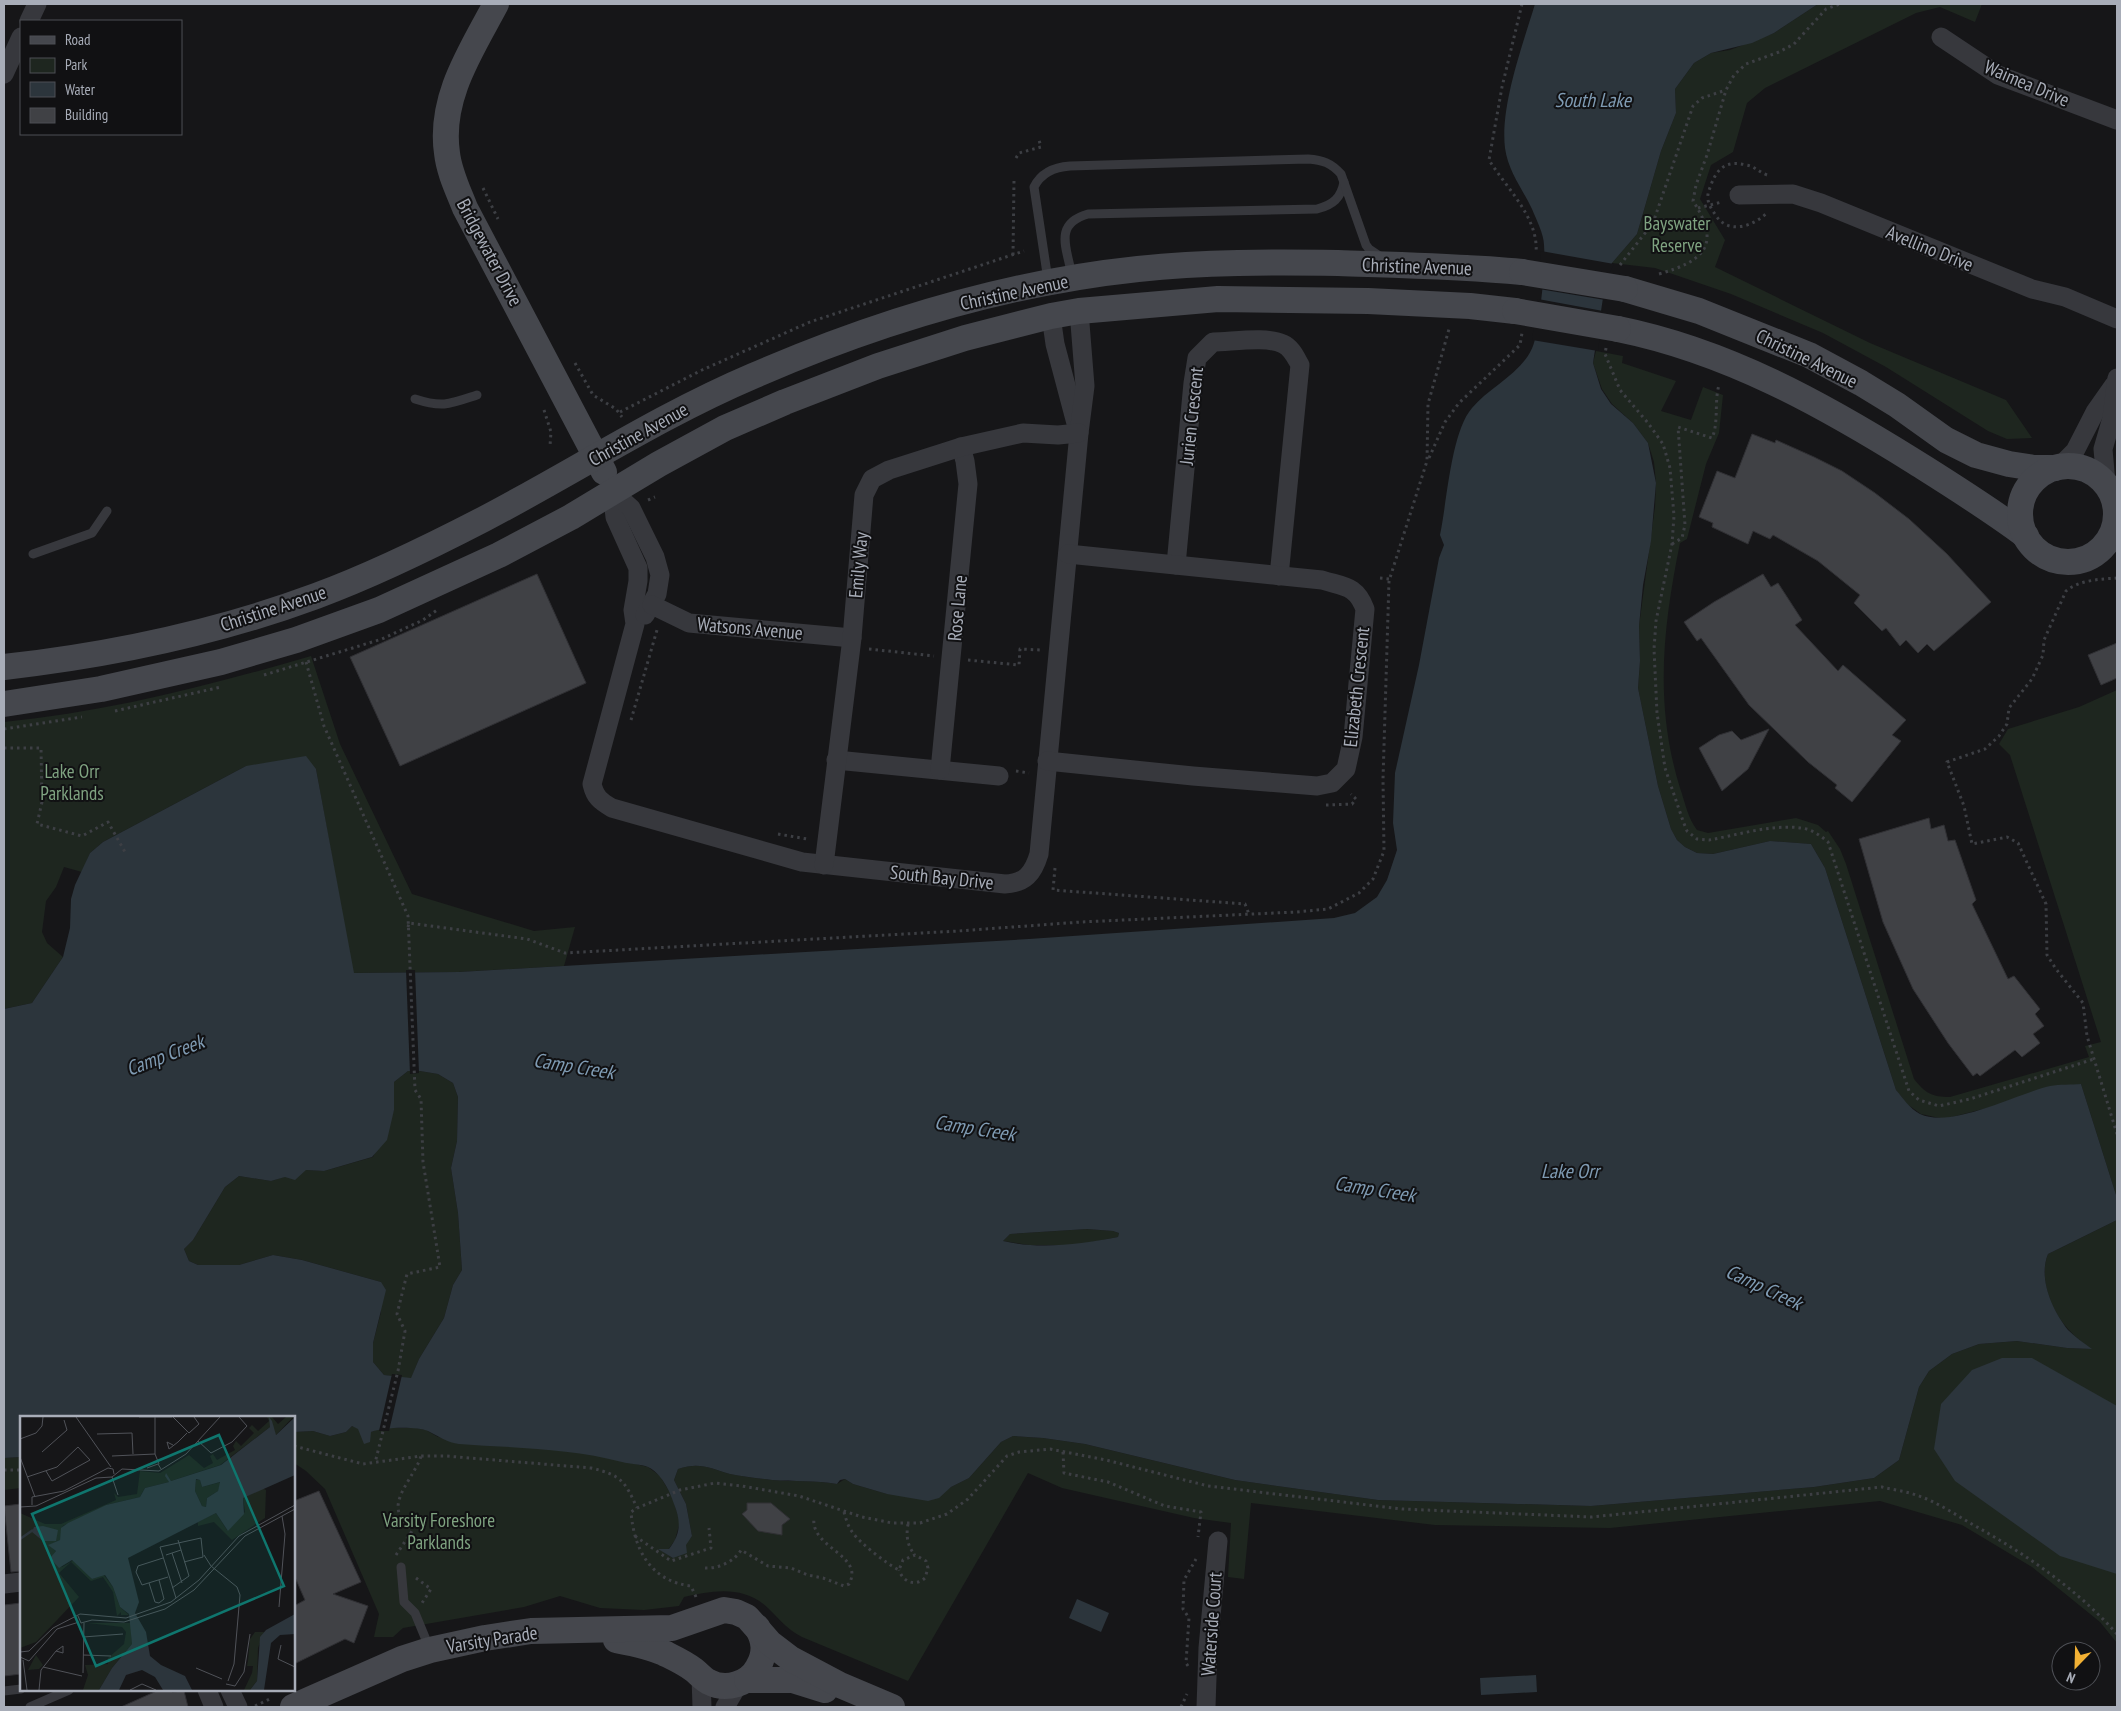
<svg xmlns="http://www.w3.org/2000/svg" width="2121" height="1711" viewBox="0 0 2121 1711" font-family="'PT Sans Narrow',sans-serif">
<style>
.green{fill:#1e261f}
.water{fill:#2c353c;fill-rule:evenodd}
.pier{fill:#161618}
.building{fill:#404145;stroke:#303034}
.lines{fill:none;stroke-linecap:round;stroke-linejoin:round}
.path{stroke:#3d3f44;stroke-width:3;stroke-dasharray:2.5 4;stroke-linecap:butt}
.lane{stroke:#37383d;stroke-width:9}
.street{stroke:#37383d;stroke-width:19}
.secondary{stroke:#45474d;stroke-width:26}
.secondary-bridge{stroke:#45474d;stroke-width:26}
.labels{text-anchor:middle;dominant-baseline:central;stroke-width:4;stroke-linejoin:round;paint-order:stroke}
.street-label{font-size:19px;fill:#a8adb8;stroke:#111113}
.park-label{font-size:19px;fill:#7fa381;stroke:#111113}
.water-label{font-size:20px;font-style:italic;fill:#7f9bb3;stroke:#111113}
.inset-river{fill:none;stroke:#2c353c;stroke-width:2.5}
.inset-road{fill:none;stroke:#505258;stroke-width:1}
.view{fill:#0f766e;fill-opacity:0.15;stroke:#0f766e;stroke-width:2.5}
.inset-edge{fill:none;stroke:#a8adb8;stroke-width:2.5}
</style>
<rect width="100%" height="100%" fill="#161618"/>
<!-- green -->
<g class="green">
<polygon points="1818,4 1982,4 1975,22 1940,7 1916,13 1765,88 1747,103 1733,152 1711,165 1700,199 1725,240 1715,267 1870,343 2006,400 2032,438 2007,439 1988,431 1886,367 1823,333 1731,294 1655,268 1612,263 1637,234 1661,151 1676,113 1675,89 1694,63 1711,53 1730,50 1774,33"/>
<path d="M1596 351 1623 356 1622 363 1676 381 1661 411 1691 420 1703 387 1723 395 1719 433 1706 464 1687 539 1680 543C1663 627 1654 704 1680 788 1685 802 1688 819 1697 830L1708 833 1796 818 1818 825 1826 832 1828 831 1840 849 1846 864 1914 1079C1925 1093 1932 1097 1950 1097L2089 1057 2085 1046 2101 1042 2010 755 1999 744 2008 729 2079 707 2117 690V1198L2081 1084 1944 1119 1921 1114 1907 1104 1896 1090 1825 868 1811 844 1770 841 1713 854 1697 853 1685 847 1677 840 1671 829 1658 786 1638 688 1640 661 1639 626 1655 507 1656 483 1654 462 1648 443 1633 423 1612 404 1602 389 1593 363Z"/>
<path d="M311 656 340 744 412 894 534 931 575 927 564 966 459 972 353 973 316 769 246 766 103 842 90 853 82 872 64 867 56 887 46 901 42 932 47 943 63 957 32 1003 4 1009V722C108 712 211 685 311 656Z"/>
<polygon points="408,1071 420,1071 438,1074 453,1083 458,1097 457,1141 451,1168 458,1213 462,1270 453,1285 444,1318 419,1359 411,1379 384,1375 373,1362 373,1343 381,1312 381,1282 302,1260 273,1255 239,1265 198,1265 189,1261 184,1249 193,1240 225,1187 239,1176 271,1181 306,1170 324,1171 373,1157 394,1110 394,1082"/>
<path d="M2117 1220V1643L2100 1622 2032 1567 1962 1525 1880 1501 1610 1528 1435 1525 1251 1503 1244 1579 1228 1577 1231 1523 1194 1518 1062 1488 1028 1473 908 1681 802 1637C787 1629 781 1621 769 1609 745 1585 714 1590 684 1597L679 1606 644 1610 600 1608 560 1596 524 1607 403 1628 393 1637H374L379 1614 325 1489 306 1471 294 1463V1432L313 1431 330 1436 346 1432 352 1426 371 1432 380 1428H416L426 1430 438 1437 595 1454 648 1467 660 1476 672 1496 680 1522 675 1540 668 1550 659 1549 673 1558 692 1536 686 1504 674 1480 678 1469C700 1462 709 1468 730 1474 743 1477 758 1478 772 1480 794 1482 815 1480 837 1484L845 1479 853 1484 887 1494H941L951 1487 969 1478 1001 1442 1013 1436 1043 1438 1085 1444 1235 1480 1378 1500 1591 1506 1814 1487 1874 1478 1899 1460 1919 1387 1929 1371 1952 1354 1979 1344 2017 1341 2067 1348 2091 1349C2084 1343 2076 1338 2070 1331 2052 1313 2038 1278 2048 1254Z"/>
<polygon points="1087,1229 1113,1231 1119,1233 1118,1237 1077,1245 1029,1245 1003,1241 1010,1234"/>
<polygon points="21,1457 21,1488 4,1490 4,1458"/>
</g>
<!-- water -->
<g class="water">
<path d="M1535 4H1818L1774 33 1752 43 1711 53 1694 63 1675 89 1676 113 1661 151 1637 234 1612 263 1607 272 1593 363 1601 389 1611 404 1633 423 1648 443 1656 483 1651 541 1643 585 1639 626 1640 661 1638 688 1658 786 1671 829 1677 840 1685 847 1697 853 1713 854 1770 841 1811 844 1825 868 1896 1090C1903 1098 1910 1109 1920 1114 1952 1129 2016 1094 2050 1086 2060 1084 2071 1085 2081 1084L2117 1198V1220L2048 1254C2038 1278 2052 1310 2068 1330 2075 1337 2084 1343 2092 1349L2067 1348 2017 1341 1979 1344 1952 1354 1929 1371 1919 1387 1899 1460 1874 1478 1814 1487 1591 1506 1378 1500 1235 1480 1085 1444 1043 1438 1013 1436 1001 1442 969 1478 951 1487 939 1498 928 1501 887 1494 853 1484 845 1479 840 1480 837 1484C815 1480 794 1482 772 1480 758 1478 743 1477 730 1474 709 1468 700 1462 678 1469L674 1480 686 1504 692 1536 686 1545 687 1553 673 1558 658 1549H669C681 1533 681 1522 674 1504 670 1491 661 1473 648 1467 641 1464 630 1464 622 1462 569 1448 514 1448 459 1444 448 1443 438 1436 428 1431 416 1426 383 1427 371 1432L370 1442 364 1444 358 1429 352 1426 346 1432 330 1436 313 1431 294 1432V1417H21V1457L4 1458V1009L32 1003 63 957 70 928 71 899 75 885 90 853 103 842 246 766 306 756 316 769 354 973 459 972 1029 939 1334 918 1355 913 1377 897 1387 880 1397 850 1393 823 1395 773 1419 665 1439 558 1444 545 1440 535C1447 502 1451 432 1472 408 1491 385 1529 370 1535 339 1540 313 1546 271 1544 245 1544 234 1536 219 1532 209 1522 188 1508 171 1505 148 1500 106 1523 44 1535 4ZM408 1071H420L438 1074 453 1083 458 1097 457 1141 451 1168 458 1213 462 1270 453 1285 444 1318 419 1359 411 1378 384 1375 373 1362V1343L386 1290 381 1282 302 1260 273 1255 239 1265H198L189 1261 184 1249 193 1240 225 1187 239 1176 271 1181 285 1177 295 1180 306 1170 324 1171 372 1157 387 1140 394 1110V1082ZM1087 1229 1113 1231 1119 1233 1118 1237C1080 1244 1041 1250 1003 1241L1010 1234Z"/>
<polygon points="2002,1358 2032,1358 2117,1406 2117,1574 2060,1556 1955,1481 1934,1449 1941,1404 1972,1370"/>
<polygon points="1077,1599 1109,1613 1101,1632 1069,1618"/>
<polygon points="1536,1675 1537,1692 1481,1695 1480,1678"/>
</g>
<!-- pier -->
<g class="pier">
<polygon points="1541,251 1614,264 1610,272 1605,300 1539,289"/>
<polygon points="1538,299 1603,311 1598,351 1532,340"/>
<polygon points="406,970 415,970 419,1073 410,1074"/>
<polygon points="392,1374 402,1375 389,1431 379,1431"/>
</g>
<!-- building -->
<g class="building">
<polygon points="1752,434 1775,443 1776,440 1814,457 1842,471 1875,493 1909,519 1947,554 1991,602 1934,651 1927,644 1918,653 1906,640 1900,646 1886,628 1882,631 1854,603 1860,595 1818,561 1773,535 1770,539 1753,531 1748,544 1712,527 1713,523 1699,517 1717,471 1735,478"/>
<polygon points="537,574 586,683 400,766 350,657"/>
<polygon points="1763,574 1771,587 1778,583 1802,620 1795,625 1838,671 1843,665 1906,720 1892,735 1901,741 1852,802 1835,788 1837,785 1808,762 1749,705 1701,638 1697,641 1684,622 1714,602"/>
<polygon points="2117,643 2117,678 2101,685 2088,655"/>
<polygon points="1769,729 1748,769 1722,791 1699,748 1719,735 1732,731 1741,740"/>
<polygon points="1929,818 1931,829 1944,825 1948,841 1955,840 1976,900 1972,904 2008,979 2014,976 2040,1009 2035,1014 2044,1026 2033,1034 2040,1043 2022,1057 2015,1050 1980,1076 1977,1073 1973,1076 1948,1043 1913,989 1883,922 1859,839"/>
<polygon points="319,1491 361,1582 333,1594 368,1606 354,1643 345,1639 294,1664 294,1606 305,1600 294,1575 294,1501"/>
<polygon points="747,1503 771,1503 790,1519 782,1525 782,1535 758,1531 742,1514 747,1510"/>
<polygon points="21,1504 21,1571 11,1572 4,1506"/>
<polygon points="21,1603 21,1674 4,1676 4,1605"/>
<polygon points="159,1690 171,1690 172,1692 184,1691 188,1707 121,1707"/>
</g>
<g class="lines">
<!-- path -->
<g class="path">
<path d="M1522 4 1502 87 1489 160C1507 189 1539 218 1536 253"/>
<polyline points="1016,158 1019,153 1041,147 1039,140"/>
<path d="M1767 175C1759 172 1754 166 1746 165 1727 160 1717 168 1711 185 1709 190 1707 195 1708 200 1709 205 1712 210 1715 214 1727 235 1752 227 1767 213"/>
<polyline points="483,188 498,219"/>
<polyline points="1698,208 1722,202"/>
<polyline points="1013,255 1014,180"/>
<polyline points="1620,265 1653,223 1693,106 1702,98 1726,90"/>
<path d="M1659 274C1704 261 1722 245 1693 201L1696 185 1707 155 1726 90 1734 75 1746 64 1779 52 1794 44 1826 9 1840 4"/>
<path d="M1606 348 1605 354 1620 390 1648 423 1663 444 1670 468 1674 516 1672 544 1656 621 1654 649 1657 713 1665 768 1683 821 1687 831 1697 839 1709 840C1738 835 1771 824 1801 828 1811 829 1820 835 1828 842L1909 1091 1919 1100 1939 1106 1970 1099 2094 1059"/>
<polyline points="575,363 593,395 616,409 622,417"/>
<polyline points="544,410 551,432 550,446"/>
<polyline points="620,412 702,370 810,322 1024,251"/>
<polyline points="1429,458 1445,422 1459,403 1520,345 1522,333"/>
<polyline points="648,500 655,497"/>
<path d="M1672 544 1682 538 1685 525 1678 427 1712 438C1719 422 1714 402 1719 385"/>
<polyline points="1380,578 1390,579"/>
<path d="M2117 578C2101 579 2079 580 2066 591L2044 640 2043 655 2032 679 2009 708 2007 724 1999 736 1985 749 1947 762 1964 806 1972 844 2007 837 2018 843 2046 904 2047 955 2056 969 2083 1003 2087 1036 2117 1134"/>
<polyline points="869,649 934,656"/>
<polyline points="968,660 1019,665 1020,649 1041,650"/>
<polyline points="306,662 324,726 408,916 415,1090 421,1099 423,1162 440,1267 407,1274 397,1314 405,1331 398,1371 375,1463"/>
<polyline points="264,675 382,639 423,620 437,610"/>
<polyline points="115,711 221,687"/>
<polyline points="631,720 657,630"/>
<polyline points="4,729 82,717"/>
<polyline points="4,748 41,748 42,802 37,824 82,836 108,822 125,852"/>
<polyline points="1016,771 1029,773"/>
<polyline points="1326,805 1352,804 1356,799 1351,794"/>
<polyline points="778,834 807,839"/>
<polyline points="1055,868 1053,890 1245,904 1249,914"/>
<polyline points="408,927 409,923 527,939 565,953 958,931 1081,922 1296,912 1328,909 1359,893 1373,879 1384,851 1383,779 1389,581 1427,461 1428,404 1449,329"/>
<path d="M294 1446 363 1464 421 1456H446L591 1468C621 1475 625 1481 637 1508"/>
<polyline points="1063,1452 1064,1473 1108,1482 1165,1506 1201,1512 1198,1537"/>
<polyline points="4,1470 21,1470"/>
<path d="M844 1512C846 1519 848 1527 853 1533 861 1544 887 1564 899 1570L903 1560 915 1555 926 1561 928 1568 925 1578C915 1587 903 1582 899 1570"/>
<path d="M908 1524C906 1535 907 1546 915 1555"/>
<polyline points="635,1536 671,1561 711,1548 709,1528"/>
<path d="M396 1555 412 1531C408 1526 402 1520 400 1515 391 1498 416 1474 421 1456"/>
<path d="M705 1568C718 1569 735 1561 741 1550L768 1566 791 1568 808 1575 823 1578 844 1586 849 1584C865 1555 810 1548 814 1518"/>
<polyline points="416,1578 431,1589 422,1603"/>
<path d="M696 1597 691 1586C650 1581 634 1549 631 1512L637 1508 680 1490 715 1483 742 1486 799 1496 862 1517 892 1523H920L947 1514 968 1499 1007 1456 1019 1452 1050 1449 1106 1460 1208 1486 1402 1509 1592 1517 1882 1487C1893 1490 1905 1491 1916 1495 1935 1501 1953 1513 1970 1523 2024 1553 2076 1588 2117 1634"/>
<polyline points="1188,1666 1186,1663 1189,1618 1183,1609 1184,1580 1196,1559"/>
<polyline points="255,1706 272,1698"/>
<polyline points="1181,1707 1187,1694"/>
</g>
<!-- lane -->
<g class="lane">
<path d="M1072 276C1067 248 1053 224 1088 214L1317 209C1333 205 1341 198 1344 182"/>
<path d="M1048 280 1034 187C1041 173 1055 167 1070 166L1308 159C1323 160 1331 163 1341 174L1366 245 1369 249 1381 257"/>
<path d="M415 399C443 408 450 404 477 395"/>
<polyline points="33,554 92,533 107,511"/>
<polyline points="401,1567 404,1602 415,1613 429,1647"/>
<polyline points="4,1691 21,1689"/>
<polyline points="30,1707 69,1690"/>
</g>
<!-- street -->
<g class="street">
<polyline points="29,21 37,4"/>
<polyline points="1941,37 1998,75 2117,120"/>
<polyline points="4,74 21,37"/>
<polyline points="1739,195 1793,194 1821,203 2032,289 2065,297 2117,319"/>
<polyline points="1051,316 1055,344 1077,427"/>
<polyline points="2060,466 2075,451 2095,412 2114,385"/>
<polyline points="2106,483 2103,449 2112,418 2117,378"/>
<path d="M612 491 615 517 638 568V581L633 610 635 624 592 784C595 797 600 801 612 808L802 862 1005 884C1025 883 1033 874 1039 854L1079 433 1085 386 1079 311"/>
<polyline points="612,491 631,508 655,557 660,575 657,594 645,615"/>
<path d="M1176 565 1193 383 1197 358 1213 342C1231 342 1267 336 1283 344 1292 348 1296 358 1300 365L1279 576"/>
<polyline points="652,605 689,623 852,638"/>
<polyline points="836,760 999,776"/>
<path d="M1047 761 1193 776 1317 786 1332 783 1346 769 1353 737 1365 609C1356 585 1344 587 1322 580L1068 554"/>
<polyline points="940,770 968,484 965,461 961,447"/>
<polyline points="824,865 852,638 864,495 872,479 889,470 961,447 1023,433 1058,435 1079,433"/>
<polyline points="4,1584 21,1582"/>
<polyline points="701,1677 702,1707"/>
<polyline points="207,1690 214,1707"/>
<polyline points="230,1690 238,1707"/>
<polyline points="725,1707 738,1685"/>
<polyline points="1206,1707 1208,1648 1218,1541"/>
</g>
<!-- secondary -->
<g class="secondary">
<path d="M496 4C471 51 439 98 447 153 449 172 458 190 465 208L604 472"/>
<polyline points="1625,289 1699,311 1809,355 1861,383 1897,405 1946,440 1976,455 2009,464 2034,468 2055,468"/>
<path d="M1618 329C1727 351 1822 404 1915 462 1953 486 1990 509 2026 536"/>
<circle cx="2068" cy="514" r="48"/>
<path d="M4 667C110 655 216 633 316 596 373 575 430 547 484 519 574 472 659 416 753 376 875 323 1005 283 1138 269 1205 262 1271 262 1338 263 1400 265 1461 266 1522 272"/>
<polyline points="4,704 101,689 221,662 296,640 379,610 499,555 571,517 659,464 725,428 785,402 878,366 965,338 1051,316 1079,311 1218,299 1368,301 1470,306 1515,311"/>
<path d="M616 1640C632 1643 649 1646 664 1653 674 1658 685 1663 694 1670 699 1674 703 1679 709 1682 726 1691 749 1684 758 1667 766 1653 765 1641 757 1627"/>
<polyline points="747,1680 793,1680 825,1690"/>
<polyline points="293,1707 402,1659 430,1650 485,1638 531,1631 672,1628 724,1610 736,1612 747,1617 770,1643 791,1659 840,1685 892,1707"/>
</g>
<!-- secondary-bridge -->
<g class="secondary-bridge">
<polyline points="1522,272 1625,289"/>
<polyline points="1515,311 1618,329"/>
</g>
</g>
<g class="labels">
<!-- street labels -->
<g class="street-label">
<text transform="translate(2027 83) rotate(23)">Waimea Drive</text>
<text transform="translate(1930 248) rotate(22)">Avellino Drive</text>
<text transform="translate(490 252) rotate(62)">Bridgewater Drive</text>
<text transform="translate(1417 266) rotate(2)">Christine Avenue</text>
<text transform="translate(1014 292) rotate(-12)">Christine Avenue</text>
<text transform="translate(1807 358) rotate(26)">Christine Avenue</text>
<text transform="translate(1191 416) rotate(-84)">Jurien Crescent</text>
<text transform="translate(638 434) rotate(-29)">Christine Avenue</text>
<text transform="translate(858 565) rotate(-85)">Emily Way</text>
<text transform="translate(273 608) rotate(-18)">Christine Avenue</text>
<text transform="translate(957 608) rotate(-85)">Rose Lane</text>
<text transform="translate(750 628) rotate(5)">Watsons Avenue</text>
<text transform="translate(1356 687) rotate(-84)">Elizabeth Crescent</text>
<text transform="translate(942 877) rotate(6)">South Bay Drive</text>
<text transform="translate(1211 1624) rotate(-86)">Waterside Court</text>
<text transform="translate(492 1639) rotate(-9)">Varsity Parade</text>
</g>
<!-- park labels -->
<g class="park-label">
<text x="1677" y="223">Bayswater<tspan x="1677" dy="22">Reserve</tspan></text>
<text x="72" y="771">Lake Orr<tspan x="72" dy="22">Parklands</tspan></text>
<text x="439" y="1520">Varsity Foreshore<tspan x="439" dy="22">Parklands</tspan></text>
</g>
<!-- water labels -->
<g class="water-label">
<text x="1593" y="100">South Lake</text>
<text transform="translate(165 1055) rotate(-21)">Camp Creek</text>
<text transform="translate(574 1066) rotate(9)">Camp Creek</text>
<text transform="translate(975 1128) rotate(9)">Camp Creek</text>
<text x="1570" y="1171">Lake Orr</text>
<text transform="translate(1375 1189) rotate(9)">Camp Creek</text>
<text transform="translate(1764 1287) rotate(25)">Camp Creek</text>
</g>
</g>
<!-- overview -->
<g transform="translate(20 1416)">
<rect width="275" height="275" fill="#161618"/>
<path d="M247 1H252L258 8 266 1H273L256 19 250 11 200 49 151 65 146 58 149 66 125 72 120 81 86 89 43 110 40 124 29 129 36 135 31 142 42 151 54 144 72 163 84 159 93 171 100 191 109 199H101V196L97 200 93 176 83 161 71 165 51 146 39 157 59 181 16 226 0 232V97L25 108H41L96 84 94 77 98 81 117 78 120 55 140 57 169 39 184 52 193 47 190 40 193 38 197 44 215 34 213 30 216 25 221 30 234 17 229 12 232 9 238 15 249 5ZM176 64H180L182 71 201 66 198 75 187 82 186 91 182 90 175 75ZM242 72 246 74 245 102 212 124 194 106 178 110V106L196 97 207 114 225 96 223 82ZM68 207H111L112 228 92 252 79 274H63L68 259 65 249 88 248V242L104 228 106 216 102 211ZM235 216H244L238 232 237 265 230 274H224L232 257 233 250H227L228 245 230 223ZM16 239 23 249 19 253 8 254Z" fill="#1e261f"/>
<path d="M249 1 252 5 256 19 275 1V59L223 82 224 98 208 115 196 97 108 142 119 186 115 197 126 216 130 240 141 249 165 260 172 274H143L135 261 122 254 106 259 99 274H79L92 252 112 228 109 198 100 191 93 171 85 159 72 163 52 144 39 152 30 142 36 135 28 129 40 124 41 112 48 107 86 89 120 81 125 72 149 66 145 60 146 57 151 65 201 49 250 11ZM176 63 180 64 182 71 200 66 198 75 187 82 186 91 182 90 175 75ZM23 110 38 114 36 125H23L12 116 14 111ZM275 198V218L260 219 251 227 244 274H230L237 265 240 221 246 214Z" fill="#2c353c" fill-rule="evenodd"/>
<path class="inset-river" d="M0 123 13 114"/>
<path class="inset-road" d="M56 1 91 51M119 1H152M135 1V38L139 48M153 1 169 17 179 8 174 1M77 18 112 17 113 38M0 23 16 17 22 10 23 1M178 25 191 37 212 26 227 10 219 1M153 29 147 26 149 33 158 26 167 17M22 36 47 14 44 4M92 40 135 38M0 41 15 81M127 52 138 48 141 53M7 61 37 51 58 31 70 44 32 65 26 55M92 61 98 79M12 89V81L44 75 88 52 93 53 94 58M0 91 16 90 76 62 92 61 102 53 139 55 166 38 200 1M152 137 162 167M146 139 161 134M184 139 191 150 217 171 220 179 214 248 208 265M143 142 118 150 116 156 122 169 148 161M164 146 183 141M129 167 135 186 139 187 144 183 139 164M152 172 169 160 158 124M156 182 140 131 181 122 183 141M259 191 265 118 262 100M58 200 61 207 72 204 104 206 145 193 174 174 225 120 275 93M63 221 103 218M261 229 258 243 275 251M0 236 9 235 33 212 60 198 106 202 151 186 179 164 219 120 275 89M63 239 91 240M0 241 9 245 37 213 59 206M3 244 7 274M23 251 62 260M176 252 202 263M63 257 64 207M206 268 215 270 224 256 230 218M19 274 21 254 36 235 43 237V230L36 235M110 274 122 268 136 274"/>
<path class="view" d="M199 19 264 170 76 250 12 98Z"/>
<rect width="275" height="275" class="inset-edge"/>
</g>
<!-- border -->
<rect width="2121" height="1711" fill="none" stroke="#a8adb8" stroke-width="10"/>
<!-- legend -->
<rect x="20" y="20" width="162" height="115" fill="#111113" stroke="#4d4f55"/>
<rect x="30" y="36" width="25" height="8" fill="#45474d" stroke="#4d4f55"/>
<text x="65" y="45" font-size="15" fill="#a8adb8">Road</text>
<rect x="30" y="58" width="25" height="15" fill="#1e261f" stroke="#4d4f55"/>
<text x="65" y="70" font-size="15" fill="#a8adb8">Park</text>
<rect x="30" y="82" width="25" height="15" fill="#2c353c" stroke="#4d4f55"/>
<text x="65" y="95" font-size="15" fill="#a8adb8">Water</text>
<rect x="30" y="108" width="25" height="15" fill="#404145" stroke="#4d4f55"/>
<text x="65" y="120" font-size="15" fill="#a8adb8">Building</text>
<!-- north arrow -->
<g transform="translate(2076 1666) rotate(203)"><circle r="24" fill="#111113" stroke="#4d4f55"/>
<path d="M0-4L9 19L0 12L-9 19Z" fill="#f2b134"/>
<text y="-8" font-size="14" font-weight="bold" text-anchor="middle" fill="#a8adb8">N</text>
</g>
</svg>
